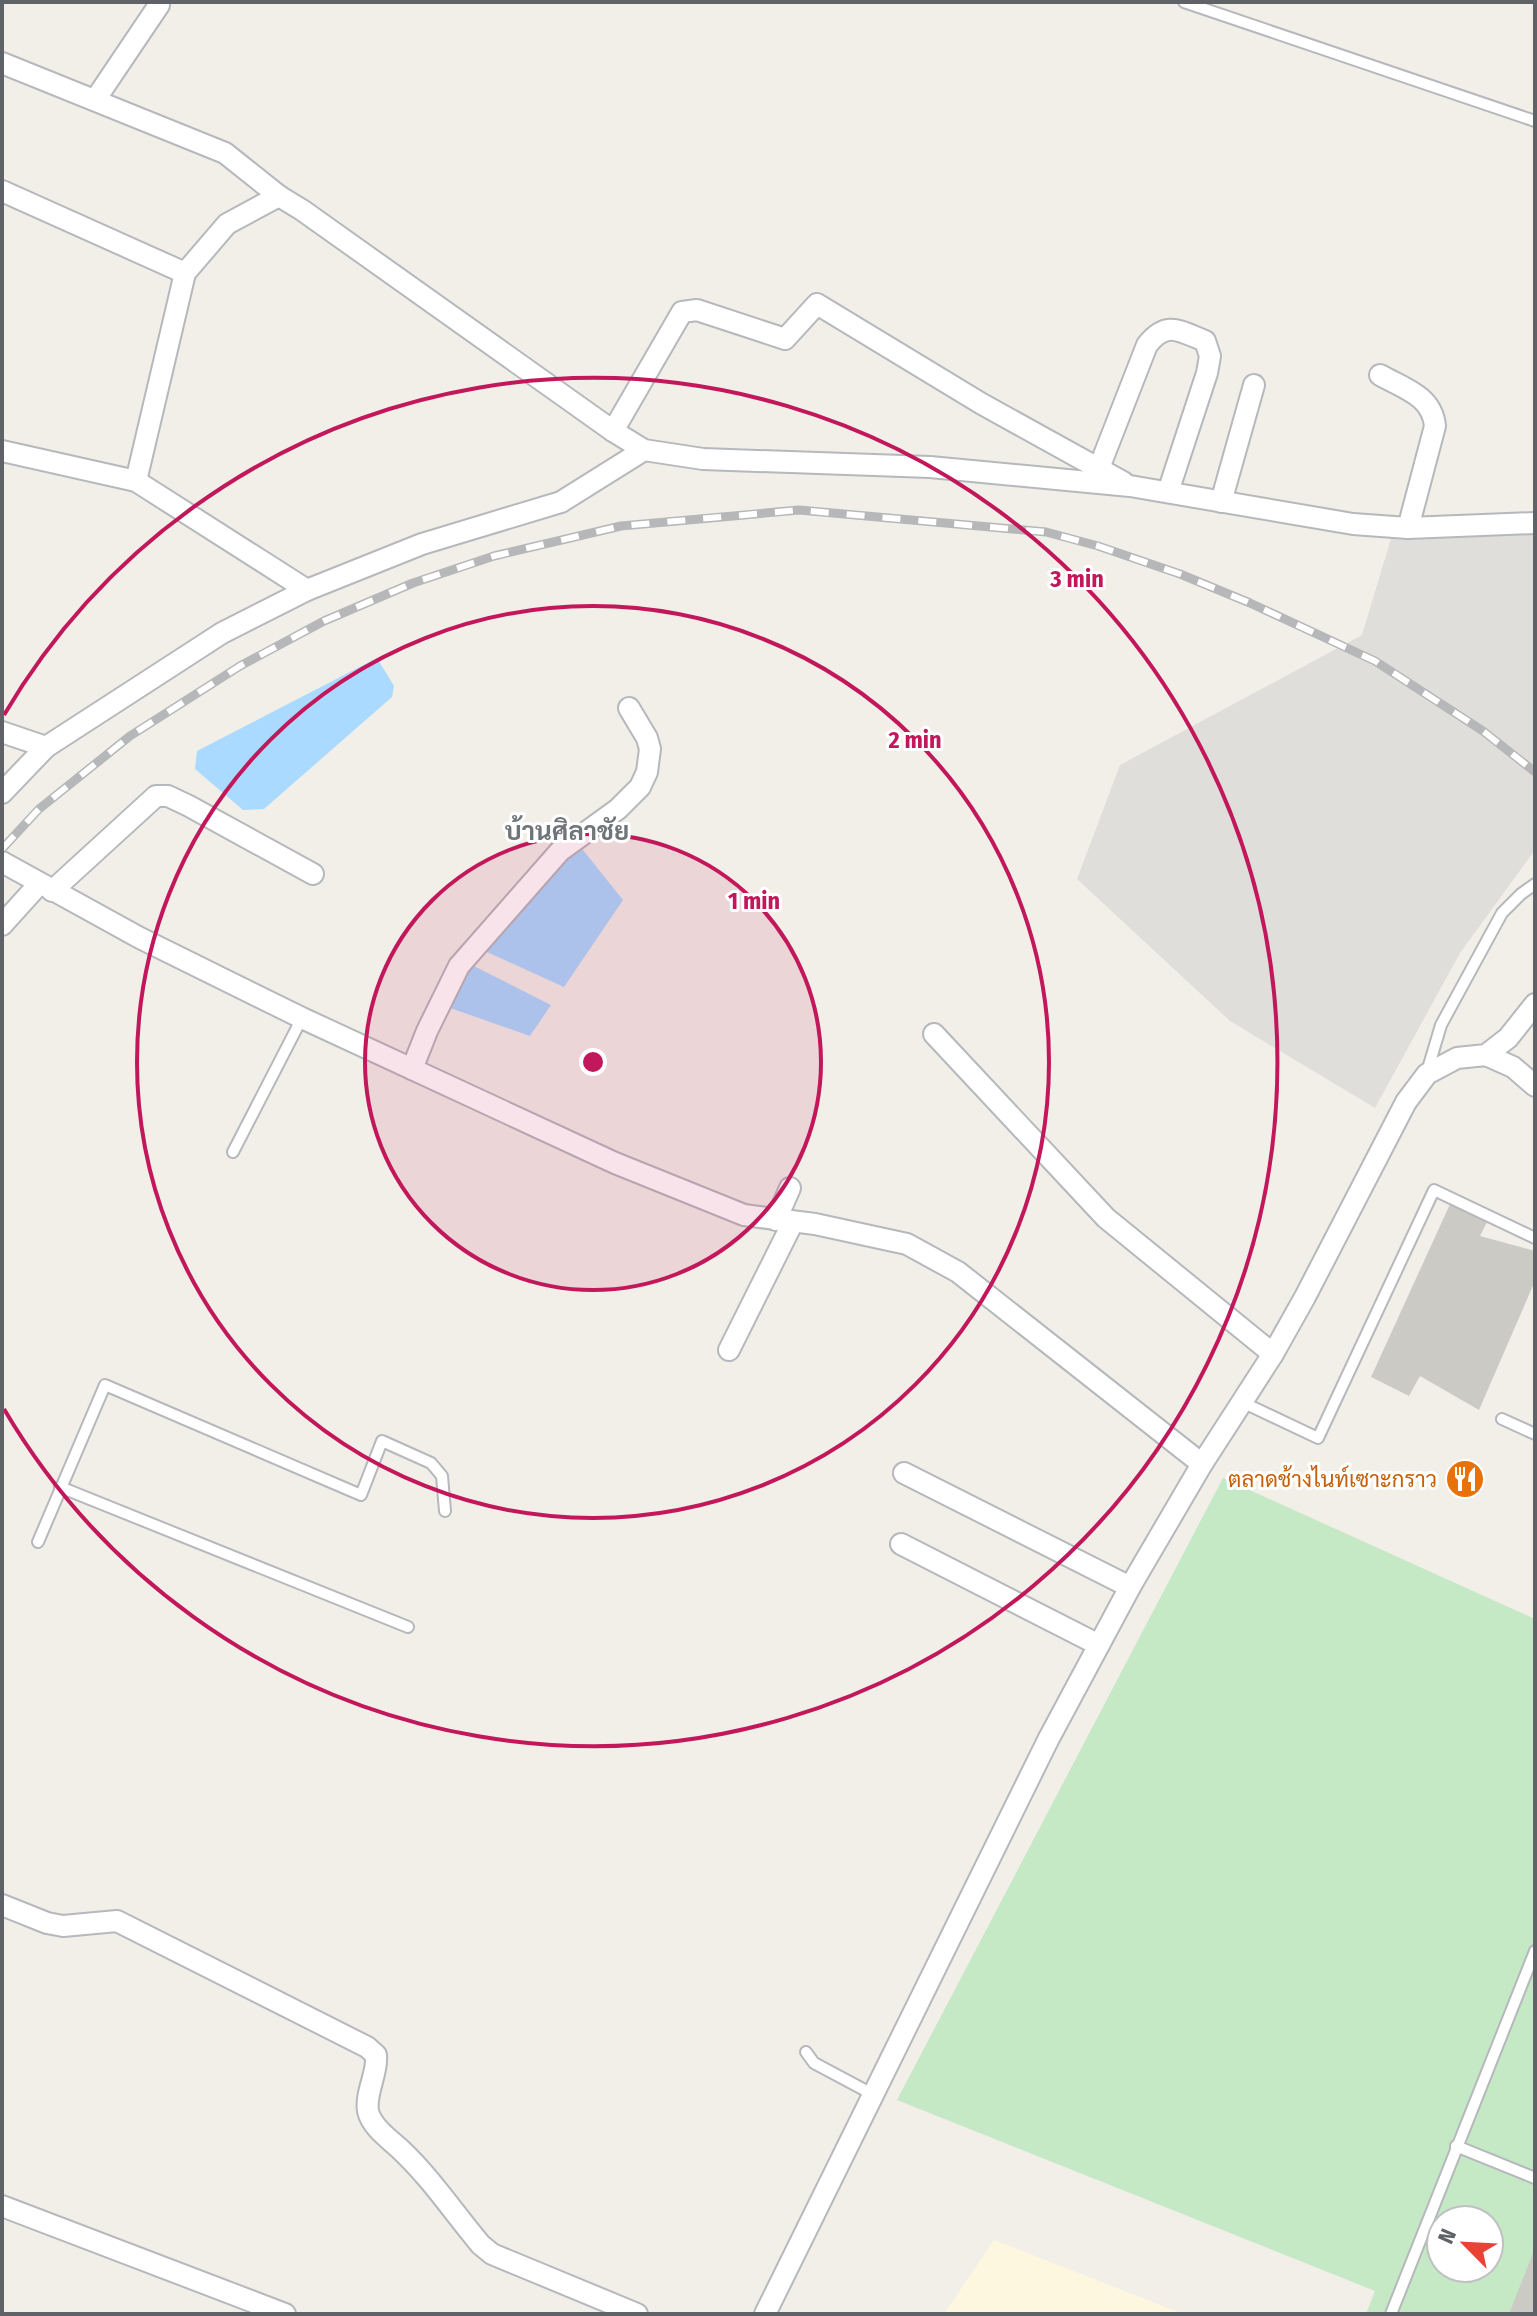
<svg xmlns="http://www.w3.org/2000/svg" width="1537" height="2316" viewBox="0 0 1537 2316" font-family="'Fira Sans Condensed',Sarabun,sans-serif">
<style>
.commercial{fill:#fef7e0}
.industrial{fill:#e0deda}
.green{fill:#c5e8c5;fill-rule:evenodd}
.water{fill:#aadaff}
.building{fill:#cccac5}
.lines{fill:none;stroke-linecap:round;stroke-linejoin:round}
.lane-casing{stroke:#b5b8bc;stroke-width:14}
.street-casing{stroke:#b5b8bc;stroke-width:24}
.lane{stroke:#fff;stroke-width:10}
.street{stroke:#fff;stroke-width:20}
.rail-casing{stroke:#b6b7b8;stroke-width:9}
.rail{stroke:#fff;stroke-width:6;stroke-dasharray:18;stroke-linecap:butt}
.ring{fill:none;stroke:#c2185b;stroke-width:4}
.labels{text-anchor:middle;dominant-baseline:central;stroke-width:6;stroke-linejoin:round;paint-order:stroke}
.food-label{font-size:22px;fill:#c56008;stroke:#fff;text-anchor:end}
.quarter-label{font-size:26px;font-weight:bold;fill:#70757a;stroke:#fff}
.centre{fill:#c2185b;stroke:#fff;stroke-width:4}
.ring-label{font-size:24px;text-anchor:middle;font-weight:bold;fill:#c2185b;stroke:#fff;stroke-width:6;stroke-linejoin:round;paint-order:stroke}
</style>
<rect width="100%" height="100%" fill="#f1efe8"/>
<!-- commercial -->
<polygon class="commercial" points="994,2240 1183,2314 944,2314"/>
<!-- industrial -->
<polygon class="industrial" points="1393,532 1535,533 1535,850 1460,953 1375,1108 1230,1021 1077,879 1120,765 1362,635"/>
<!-- green -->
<path class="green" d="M1223 1478 1535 1619V2314H1366L1375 2291 897 2100ZM1441 2220H1489V2268H1441Z"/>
<!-- water -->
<g class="water">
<polygon points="377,658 394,686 392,697 264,809 243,810 195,769 197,751"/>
<polygon points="579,845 623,900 564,987 485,951 554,855"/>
<polygon points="460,959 551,1005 530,1036 433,1002"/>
</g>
<!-- building -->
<g class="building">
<polygon points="1451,1202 1488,1220 1480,1236 1535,1251 1535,1281 1479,1410 1420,1376 1409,1396 1371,1377"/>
<polygon points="1535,2248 1535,2314 1509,2314"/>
</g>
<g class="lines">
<defs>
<g id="lane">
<polyline points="1184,2 1535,121"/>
<polyline points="1427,1072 1441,1025 1502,913 1521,894 1535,884"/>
<polyline points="233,1152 302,1018"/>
<polyline points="1242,1402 1318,1438 1434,1190 1535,1238"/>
<polyline points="1502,1419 1535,1434"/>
<polyline points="60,1487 408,1627"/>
<polyline points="38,1542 105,1385 361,1495 382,1441 431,1463 442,1476 445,1511"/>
<polyline points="806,2052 814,2063 874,2095"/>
<polyline points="1456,2146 1535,2178"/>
<polyline points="1391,2314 1535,1951"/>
</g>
<g id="street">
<polyline points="2,63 225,153 279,196"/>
<polyline points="95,100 159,5"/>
<polyline points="2,191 185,273"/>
<path d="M1380 375C1405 389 1432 396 1435 426L1408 528"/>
<polyline points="613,431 682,312 697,310 785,339 817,304 982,404 1123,482"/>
<polyline points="2,451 136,481 185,273 227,224 279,196 302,210 613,431 644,450 703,459 930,467 1130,486 1353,524 1408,528 1535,523"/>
<path d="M1099 468 1147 345C1167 320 1179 331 1205 341L1210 356 1207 373 1168 492"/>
<polyline points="136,481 307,590"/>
<polyline points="1221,502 1254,385"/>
<polyline points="2,732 46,747 222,633 307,590 422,544 561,502 644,450"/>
<polyline points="2,793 46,747"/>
<polyline points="2,862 140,938 302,1018 615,1163 744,1215 815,1224 907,1244 958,1272 1202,1464"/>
<polyline points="52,891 156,796 168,796 189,806 313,874"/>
<polyline points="2,925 39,884"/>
<polyline points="934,1034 1106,1218 1273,1354"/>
<polyline points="1486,1055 1513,1067 1535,1086"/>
<polyline points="412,1069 427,1031 459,966 560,851 618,809 640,787 647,772 650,749 647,738 629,708"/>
<polyline points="776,1220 790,1188"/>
<polyline points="729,1350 793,1222"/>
<polyline points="904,1473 1130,1587"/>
<polyline points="901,1544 1099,1645"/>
<path d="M2 1905 47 1923 63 1926 117 1921 367 2047 376 2055C378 2074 365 2092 368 2111 371 2126 389 2139 400 2149 431 2178 454 2213 481 2245L492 2254 637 2314"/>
<polyline points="2,2206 285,2314"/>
<polyline points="765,2314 1048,1740 1130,1587 1202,1464 1273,1354 1305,1297 1406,1102 1427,1074 1457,1058 1486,1055 1508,1038 1535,1004"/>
</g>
</defs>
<!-- lane casing -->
<use href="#lane" class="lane-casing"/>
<!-- street casing -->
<use href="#street" class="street-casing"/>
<!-- lane -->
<use href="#lane" class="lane"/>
<!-- street -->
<use href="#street" class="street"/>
<defs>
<polyline id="rail" points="2,849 39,809 130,736 240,666 324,621 413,583 494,556 621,526 799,510 1046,532 1098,546 1180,574 1250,603 1375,661 1483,731 1535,772"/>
</defs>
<!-- rail casing -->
<use href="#rail" class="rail-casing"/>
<!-- rail -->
<use href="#rail" class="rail"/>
</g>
<!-- distance rings -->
<circle cx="593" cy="1062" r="228" fill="#c2185b" fill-opacity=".12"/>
<g class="ring">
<circle cx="593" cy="1062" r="228"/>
<circle cx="593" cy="1062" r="456"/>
<path d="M4 715A684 684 0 1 1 4 1409"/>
</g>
<!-- icons -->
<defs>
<symbol id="restaurant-disc" viewBox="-11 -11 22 22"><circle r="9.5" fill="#e8710a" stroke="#fff"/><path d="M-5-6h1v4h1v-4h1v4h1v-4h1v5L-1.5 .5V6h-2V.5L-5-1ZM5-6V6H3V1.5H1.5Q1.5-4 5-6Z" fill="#fff"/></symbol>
</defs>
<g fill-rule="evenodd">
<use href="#restaurant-disc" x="1443" y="1457" width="44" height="44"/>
</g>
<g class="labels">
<!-- food labels -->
<g class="food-label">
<text x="1437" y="1479">ตลาดช้างไนท์เซาะกราว</text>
</g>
<!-- quarter labels -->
<g class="quarter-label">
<text x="567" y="831">บ้านศิลาชัย</text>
</g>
</g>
<circle cx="593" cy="1062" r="12" class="centre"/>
<g class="ring-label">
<text x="1077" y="587">3 min</text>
<text x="915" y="748">2 min</text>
<text x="754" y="909">1 min</text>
</g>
<!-- border -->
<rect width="1537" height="2316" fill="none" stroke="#5f6368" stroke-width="8"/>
<!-- north arrow -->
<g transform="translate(1465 2244) rotate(294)"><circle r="38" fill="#ffffff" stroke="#bfc1c3" stroke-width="2"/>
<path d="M0-6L14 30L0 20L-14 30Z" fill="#ea4335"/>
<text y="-12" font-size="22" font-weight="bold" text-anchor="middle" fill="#5f6368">N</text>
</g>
</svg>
